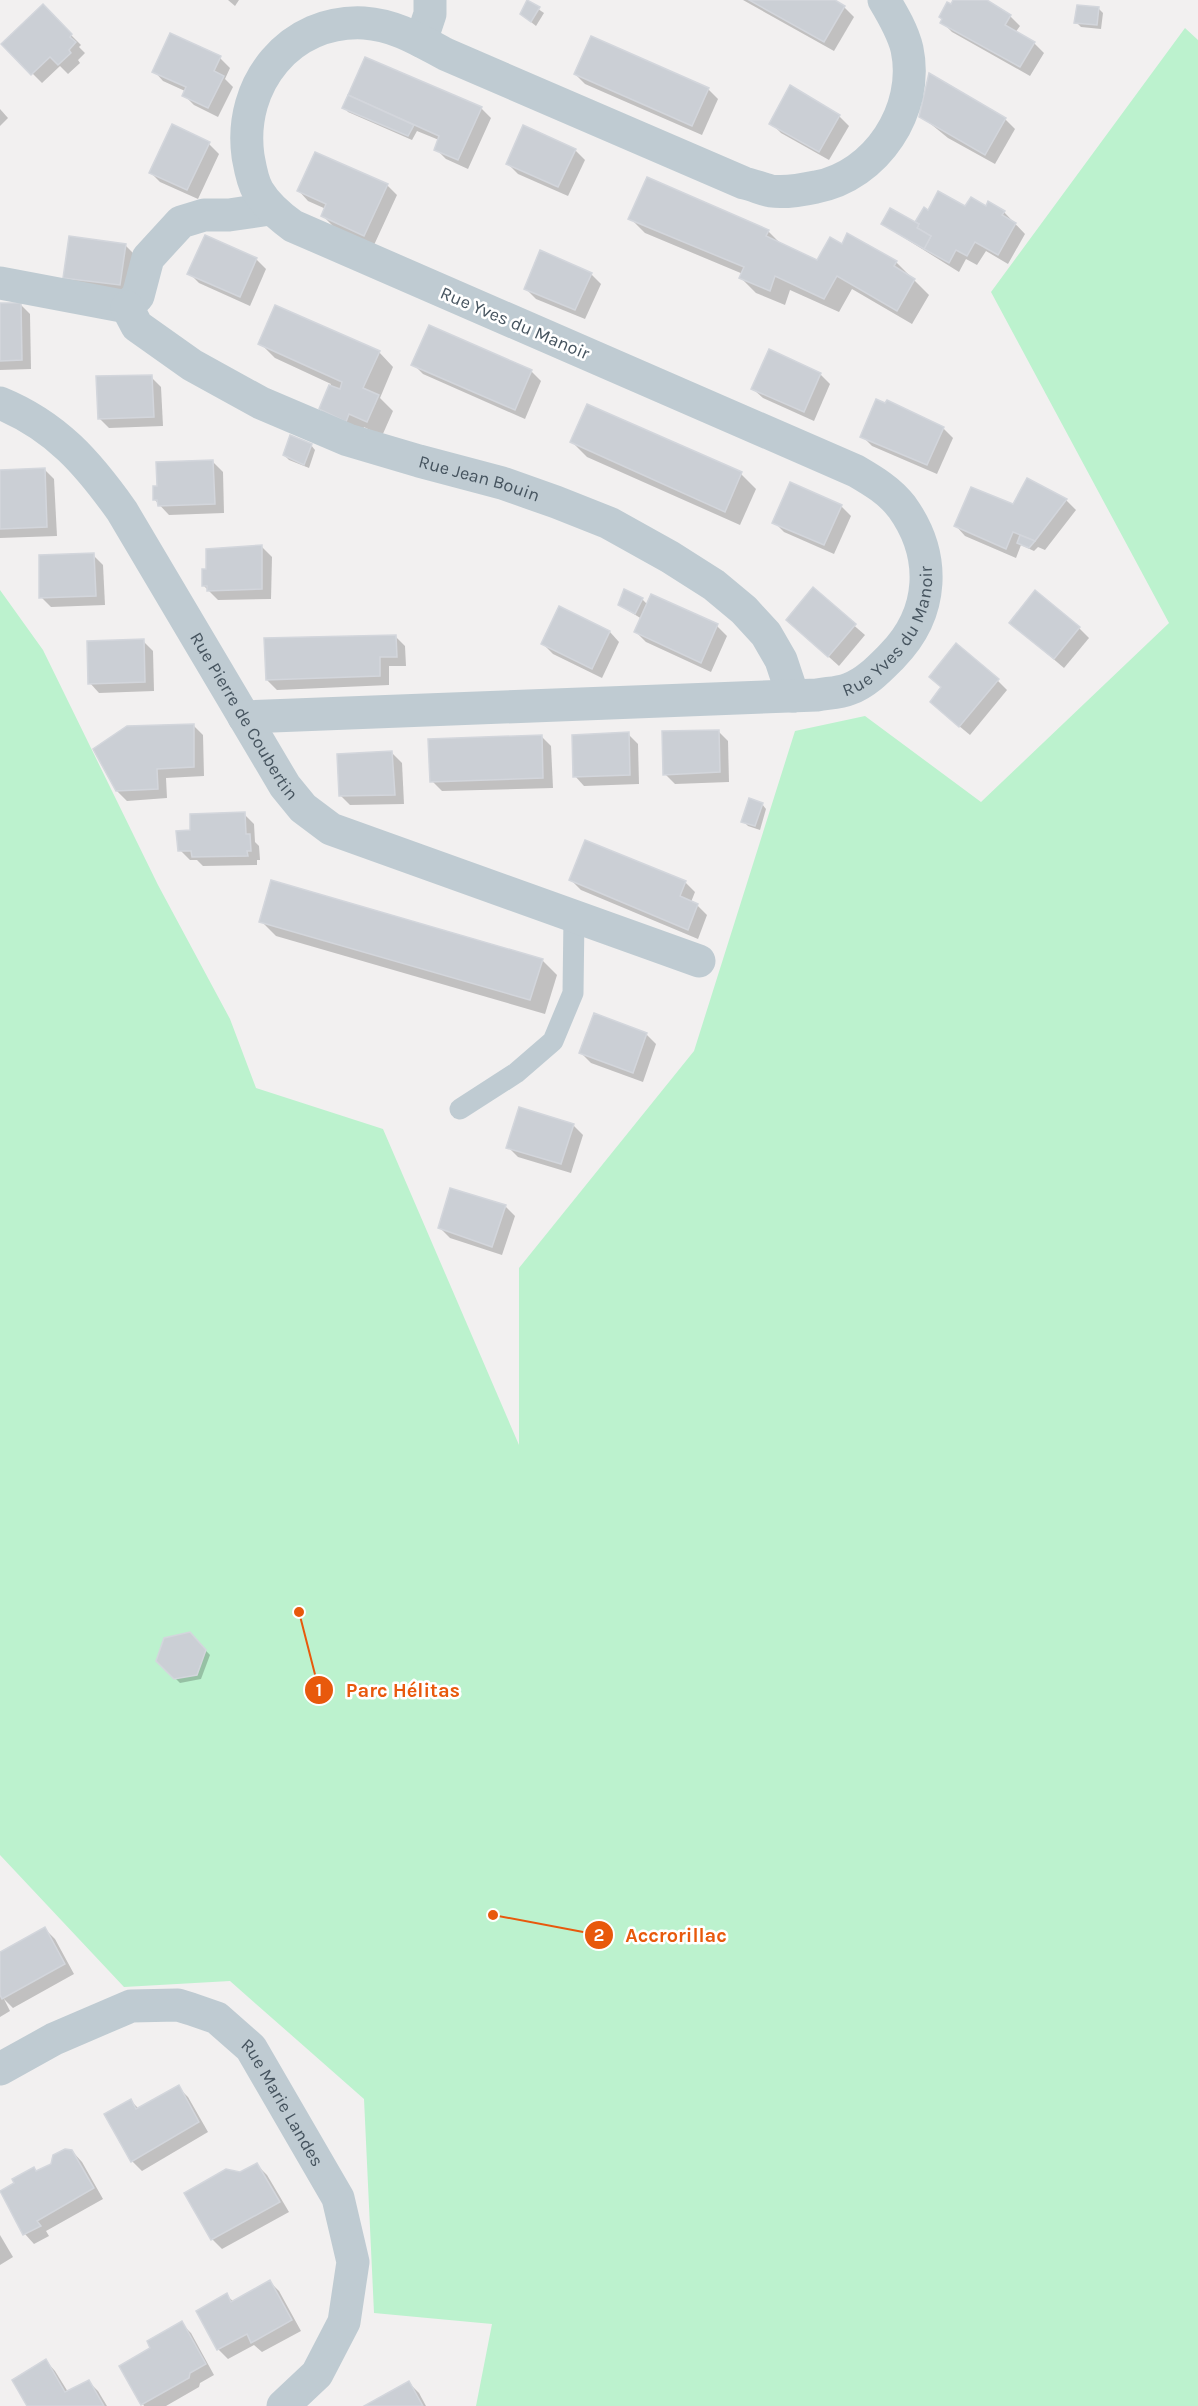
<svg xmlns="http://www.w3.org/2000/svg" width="1198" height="2406" viewBox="0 0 1198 2406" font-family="Karla,sans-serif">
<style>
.green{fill:#bcf2ce}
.shadow{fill:#0003}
.building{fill:#cbcfd5;stroke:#d3d6dc;stroke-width:1.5}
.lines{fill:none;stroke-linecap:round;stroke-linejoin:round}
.service{stroke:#bfcbd2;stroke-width:21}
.minor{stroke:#bfcbd2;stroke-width:33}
.labels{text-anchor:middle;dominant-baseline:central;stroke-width:5;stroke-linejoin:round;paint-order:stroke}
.street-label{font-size:18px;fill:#46545f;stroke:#fff}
.leader{fill:none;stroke:#e8590c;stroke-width:2}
.callout-dot{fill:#e8590c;stroke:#fff;stroke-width:2}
.mark-label{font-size:18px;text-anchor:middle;font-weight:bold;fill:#fff}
.callout-label{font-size:20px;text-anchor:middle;font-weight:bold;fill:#e8590c;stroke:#fff;stroke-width:5;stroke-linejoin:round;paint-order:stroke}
</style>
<rect width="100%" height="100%" fill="#f2f0f0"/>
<!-- green -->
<polygon class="green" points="1185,28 1198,40 1198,2406 476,2406 492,2324 374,2313 364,2099 230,1981 124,1987 0,1855 0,590 43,650 158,885 230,1019 256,1088 383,1129 519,1445 519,1268 694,1051 795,731 865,716 981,802 1169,623 991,292"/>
<!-- shadow -->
<g class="shadow">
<polygon points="228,0 239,0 235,6"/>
<polygon points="743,0 832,0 844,7 854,17 834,51"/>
<polygon points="954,0 984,0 1010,16 1020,26 1015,33 1034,43 1044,53 1030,76 952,32 942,22"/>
<polygon points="528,2 544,13 536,26 521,14"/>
<polygon points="43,7 81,45 79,47 85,53 78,60 80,63 68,74 60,66 42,83 3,44"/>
<polygon points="1099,9 1103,13 1101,29 1081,27 1076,22"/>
<polygon points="220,58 230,68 225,79 233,87 218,117 194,105 184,95 185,91 163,81 154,71"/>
<polygon points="365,59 481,108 491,118 468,169 446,159 436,149 439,140 417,131 412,140 348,112 344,107"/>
<polygon points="575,74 708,89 718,99 702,135 585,84"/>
<polygon points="0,109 8,118 0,126"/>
<polygon points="839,116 849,126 829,160 781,133 771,123"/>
<polygon points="921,116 1005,119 1015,129 995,164 948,138"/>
<polygon points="209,144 219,154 198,199 160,182 151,173"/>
<polygon points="575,150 585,160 568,196 518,174 508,164"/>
<polygon points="387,185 397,195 374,245 333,226 323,216 326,209 308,201 299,191"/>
<polygon points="966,208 1004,212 1025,234 1008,264 986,251 977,265 966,259 959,272 882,224 921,227 928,212"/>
<polygon points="630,218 768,231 782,245 818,262 896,262 929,295 912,324 852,289 839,312 790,290 785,305 756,293 741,278 743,274 645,233"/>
<polygon points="125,245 135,255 130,294 75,288 65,278"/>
<polygon points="256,259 266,269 250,306 199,283 189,273"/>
<polygon points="591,274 601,284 585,319 536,299 526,289"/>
<polygon points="20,304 30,314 31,369 0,370 0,305"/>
<polygon points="430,327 532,372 541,381 525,419 423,374 413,364"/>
<polygon points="260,343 379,352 393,367 380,398 393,411 382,436 364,427 361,436 335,424 320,409 331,384 275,358"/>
<polygon points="820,374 830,384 814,421 763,398 753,389"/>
<polygon points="151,377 161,387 163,426 109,428 99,418"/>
<polygon points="943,428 953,438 937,474 872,446 862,436"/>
<polygon points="572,442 741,474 756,489 740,525 587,457"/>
<polygon points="311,445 315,450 309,468 289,460 284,455"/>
<polygon points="213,462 223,472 224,513 169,515 154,499"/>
<polygon points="44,469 54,479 57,536 0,538 0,471"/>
<polygon points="1028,480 1066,500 1076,510 1045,550 1038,547 1034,551 1021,545 1016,558 965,536 956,526 1014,506"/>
<polygon points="841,506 851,516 834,554 784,532 774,522"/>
<polygon points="262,547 272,557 271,599 218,600 203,585"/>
<polygon points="93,555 103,565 105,605 51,607 41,597"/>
<polygon points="813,590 865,635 839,666 788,620"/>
<polygon points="642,599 648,605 717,626 727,636 711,672 646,642 636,632 642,619 619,605"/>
<polygon points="559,608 610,632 619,642 602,678 553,654 543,644"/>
<polygon points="1011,623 1079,628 1089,638 1064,668"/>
<polygon points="395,636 405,646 406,666 389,666 389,685 277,690 267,680"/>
<polygon points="143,641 153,651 154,691 99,693 90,683"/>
<polygon points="997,680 1007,690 970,735 941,711 942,688"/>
<polygon points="193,725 203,735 204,776 166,778 167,798 127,801 117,791"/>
<polygon points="718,731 728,741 729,782 675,784 665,774"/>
<polygon points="628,734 638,744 639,784 584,786 575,776"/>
<polygon points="541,736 551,746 553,788 442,791 432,781"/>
<polygon points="392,753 402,763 404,804 350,805 340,795"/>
<polygon points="762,804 766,809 760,830 748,826 743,821"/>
<polygon points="244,814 254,824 255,842 259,846 260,860 257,860 257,865 203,866 197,860 190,860 180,850 191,832"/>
<polygon points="571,880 685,882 695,892 691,902 697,905 707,915 698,939 581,890"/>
<polygon points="261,921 542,960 557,975 545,1014 276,936"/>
<polygon points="646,1034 656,1044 643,1082 591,1063 581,1053"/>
<polygon points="573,1125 583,1135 571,1173 518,1157 508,1147"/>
<polygon points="505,1206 515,1216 502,1255 450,1238 440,1228"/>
<polygon points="190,1634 210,1655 201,1679 180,1683 157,1660"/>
<polygon points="45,1929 55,1939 74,1974 13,2008 4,1999 10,2011 0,2017 0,1954"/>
<polygon points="178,2087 188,2097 208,2132 142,2171 132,2161 131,2101 139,2109"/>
<polygon points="72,2151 82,2162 103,2199 46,2231 49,2236 34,2244 25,2234 1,2192 52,2165"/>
<polygon points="257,2165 267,2175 289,2212 222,2249 212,2239 240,2174"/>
<polygon points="0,2235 13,2257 0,2265"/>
<polygon points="269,2281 279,2291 301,2331 262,2352 254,2345 228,2359 218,2349 226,2295 234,2302"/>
<polygon points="181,2323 191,2333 214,2375 200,2383 199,2387 166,2406 144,2406 143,2404 152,2349"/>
<polygon points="46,2361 55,2371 68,2392 88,2381 98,2391 107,2406 29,2406"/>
<polygon points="409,2383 419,2393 426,2406 367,2406"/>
</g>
<!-- building -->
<g class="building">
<polygon points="527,0 540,7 531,22 520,14"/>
<polygon points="749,0 835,0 845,6 824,42"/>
<polygon points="953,0 987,0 1011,15 1005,25 1035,42 1020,67 940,23 942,19 939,17 947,2 951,4"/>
<polygon points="43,4 72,34 70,37 76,42 69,50 71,53 58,65 50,57 31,75 1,44"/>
<polygon points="1077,5 1099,7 1097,25 1074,23"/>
<polygon points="170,33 221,56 214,71 224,76 208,108 182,96 186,87 152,72"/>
<polygon points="591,36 709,88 692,126 574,74"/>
<polygon points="365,57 482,107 458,160 434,150 439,136 348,95"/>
<polygon points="929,73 1006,118 985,155 919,117"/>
<polygon points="790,85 840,115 819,152 769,124"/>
<polygon points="348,95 414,125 408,136 342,108"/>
<polygon points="172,124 210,142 187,190 149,173"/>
<polygon points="523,125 576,149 558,187 506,164"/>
<polygon points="315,152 388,184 364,236 321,216 326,204 297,191"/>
<polygon points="647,177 769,230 766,236 817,260 830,237 842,244 847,233 897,261 894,266 915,279 897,311 837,276 824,299 775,276 770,291 739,278 744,267 628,219"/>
<polygon points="938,191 965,206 971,197 986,206 988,201 1005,211 1002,215 1016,223 998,255 975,242 967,256 956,250 949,263 924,249 931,236 917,228 919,224 915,222 924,207 928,210"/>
<polygon points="890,208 919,224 917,228 931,236 924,249 881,224"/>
<polygon points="205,235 257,258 240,297 187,274"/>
<polygon points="69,236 126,244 120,285 63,278"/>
<polygon points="540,250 592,273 575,310 524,289"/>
<polygon points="0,303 21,303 22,360 0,361"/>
<polygon points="275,305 380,351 363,388 379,395 367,422 349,414 346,422 319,409 329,385 340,389 342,382 258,344"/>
<polygon points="429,325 532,370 515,410 411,365"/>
<polygon points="769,349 821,373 804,412 751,389"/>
<polygon points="152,375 154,417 98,419 96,376"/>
<polygon points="876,399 885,403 887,400 944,427 927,465 860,437"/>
<polygon points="587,404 742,472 725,512 570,442"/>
<polygon points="290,435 312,444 304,465 283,455"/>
<polygon points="213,460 215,504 158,506 157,500 153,500 153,486 157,486 156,462"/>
<polygon points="45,468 47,527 0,529 0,470"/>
<polygon points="1027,478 1067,499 1035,541 1013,532 1006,549 954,526 971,487 1013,504"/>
<polygon points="790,482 842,505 824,545 772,523"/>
<polygon points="1020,535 1035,541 1029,548 1017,543"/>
<polygon points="262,545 262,589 207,591 207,586 202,586 202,569 206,569 206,549"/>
<polygon points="94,553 96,596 39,598 39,555"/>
<polygon points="813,587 856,624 828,657 786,620"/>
<polygon points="624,589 643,598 635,614 618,605"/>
<polygon points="1035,590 1080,627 1054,659 1009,623"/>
<polygon points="651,594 718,624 701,663 634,632"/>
<polygon points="559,606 610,631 592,669 541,644"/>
<polygon points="396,635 397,657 380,657 380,676 266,680 264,638"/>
<polygon points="144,639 145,682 88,684 87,641"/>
<polygon points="956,643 999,679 959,727 930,702 941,687 929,677"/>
<polygon points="194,724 194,767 157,769 158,789 116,791 93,749 127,726"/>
<polygon points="719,730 720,772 663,775 662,731"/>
<polygon points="629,732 630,775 573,777 572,735"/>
<polygon points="542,735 543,778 430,782 428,739"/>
<polygon points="392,751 395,795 339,796 337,754"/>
<polygon points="749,798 763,803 755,826 741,822"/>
<polygon points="245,812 246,834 250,834 251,851 247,851 248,856 192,857 191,851 178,851 176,831 190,830 190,814"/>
<polygon points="585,840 686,881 680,896 698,904 688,930 569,880"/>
<polygon points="271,880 543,959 530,1000 259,922"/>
<polygon points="594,1013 647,1033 633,1073 579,1053"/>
<polygon points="519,1107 574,1124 561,1164 506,1148"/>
<polygon points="450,1188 506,1205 492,1247 438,1228"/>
<polygon points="190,1632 206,1650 197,1675 174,1679 156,1661 164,1638"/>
<polygon points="45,1927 65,1964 2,1999 0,1995 0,1952"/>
<polygon points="179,2085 199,2122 131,2162 104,2114 131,2099 136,2109"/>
<polygon points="65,2149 72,2150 94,2188 37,2221 41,2226 23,2235 0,2191 14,2183 12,2179 34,2167 36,2171 51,2164 53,2155"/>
<polygon points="257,2163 280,2202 211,2240 184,2193 226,2169 240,2172"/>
<polygon points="270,2280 292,2320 251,2343 247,2334 217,2350 196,2311 227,2293 231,2302"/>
<polygon points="182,2321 206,2364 190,2373 189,2378 141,2405 119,2366 150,2348 147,2341"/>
<polygon points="46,2359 65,2392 89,2380 104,2406 27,2406 12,2380"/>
<polygon points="409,2381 423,2406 364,2406"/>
</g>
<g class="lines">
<!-- service -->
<polyline class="service" points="460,1109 516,1073 553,1041 573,993 574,916"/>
<!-- minor -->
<g class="minor">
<polyline points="421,41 430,14 430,0"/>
<polyline points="0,283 127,307 138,296 148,258 181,222 204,215 229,215 270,209"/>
<path id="s1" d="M127 307 137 326 192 365 261 403 348 440 419 461 502 483 556 502 609 523 670 557 714 585 744 610 766 634 781 660 793 696"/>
<path id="s2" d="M0 403C56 426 88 463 122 511L285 786 303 808 331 829 699 961"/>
<path id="s3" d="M244 717 817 695C828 693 839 693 849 689 866 683 880 668 892 656 934 613 937 556 902 507 890 491 873 481 856 471L293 226C279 216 267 206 258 191 252 181 250 167 248 156 238 84 290 19 364 23 395 25 419 40 445 54L744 183C753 185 762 189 771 191 785 193 802 190 816 187 876 176 920 110 907 49 903 32 893 15 884 0"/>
<path id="s4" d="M0 2069 54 2039 131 2006 178 2005 191 2009 217 2018 251 2048 338 2198 353 2262 344 2322 317 2374 283 2406"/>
</g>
</g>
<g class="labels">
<!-- street labels -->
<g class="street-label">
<text transform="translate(515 323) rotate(23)">Rue Yves du Manoir</text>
<text stroke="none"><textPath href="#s1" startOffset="399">Rue Jean Bouin</textPath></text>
<text stroke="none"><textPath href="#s3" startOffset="680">Rue Yves du Manoir</textPath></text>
<text stroke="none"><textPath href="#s2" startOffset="404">Rue Pierre de Coubertin</textPath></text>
<text stroke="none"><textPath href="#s4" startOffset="342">Rue Marie Landes</textPath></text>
</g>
</g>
<!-- callouts -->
<path class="leader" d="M299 1612L319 1690M493 1915L599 1935"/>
<g class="callout-dot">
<circle cx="299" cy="1612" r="6"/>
<circle cx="493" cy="1915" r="6"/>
<circle cx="319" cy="1690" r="15"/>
<circle cx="599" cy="1935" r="15"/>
</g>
<g class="mark-label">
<text x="319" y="1696">1</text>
<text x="599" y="1941">2</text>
</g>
<g class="callout-label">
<text x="403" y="1697">Parc Hélitas</text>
<text x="676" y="1942">Accrorillac</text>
</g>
</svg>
